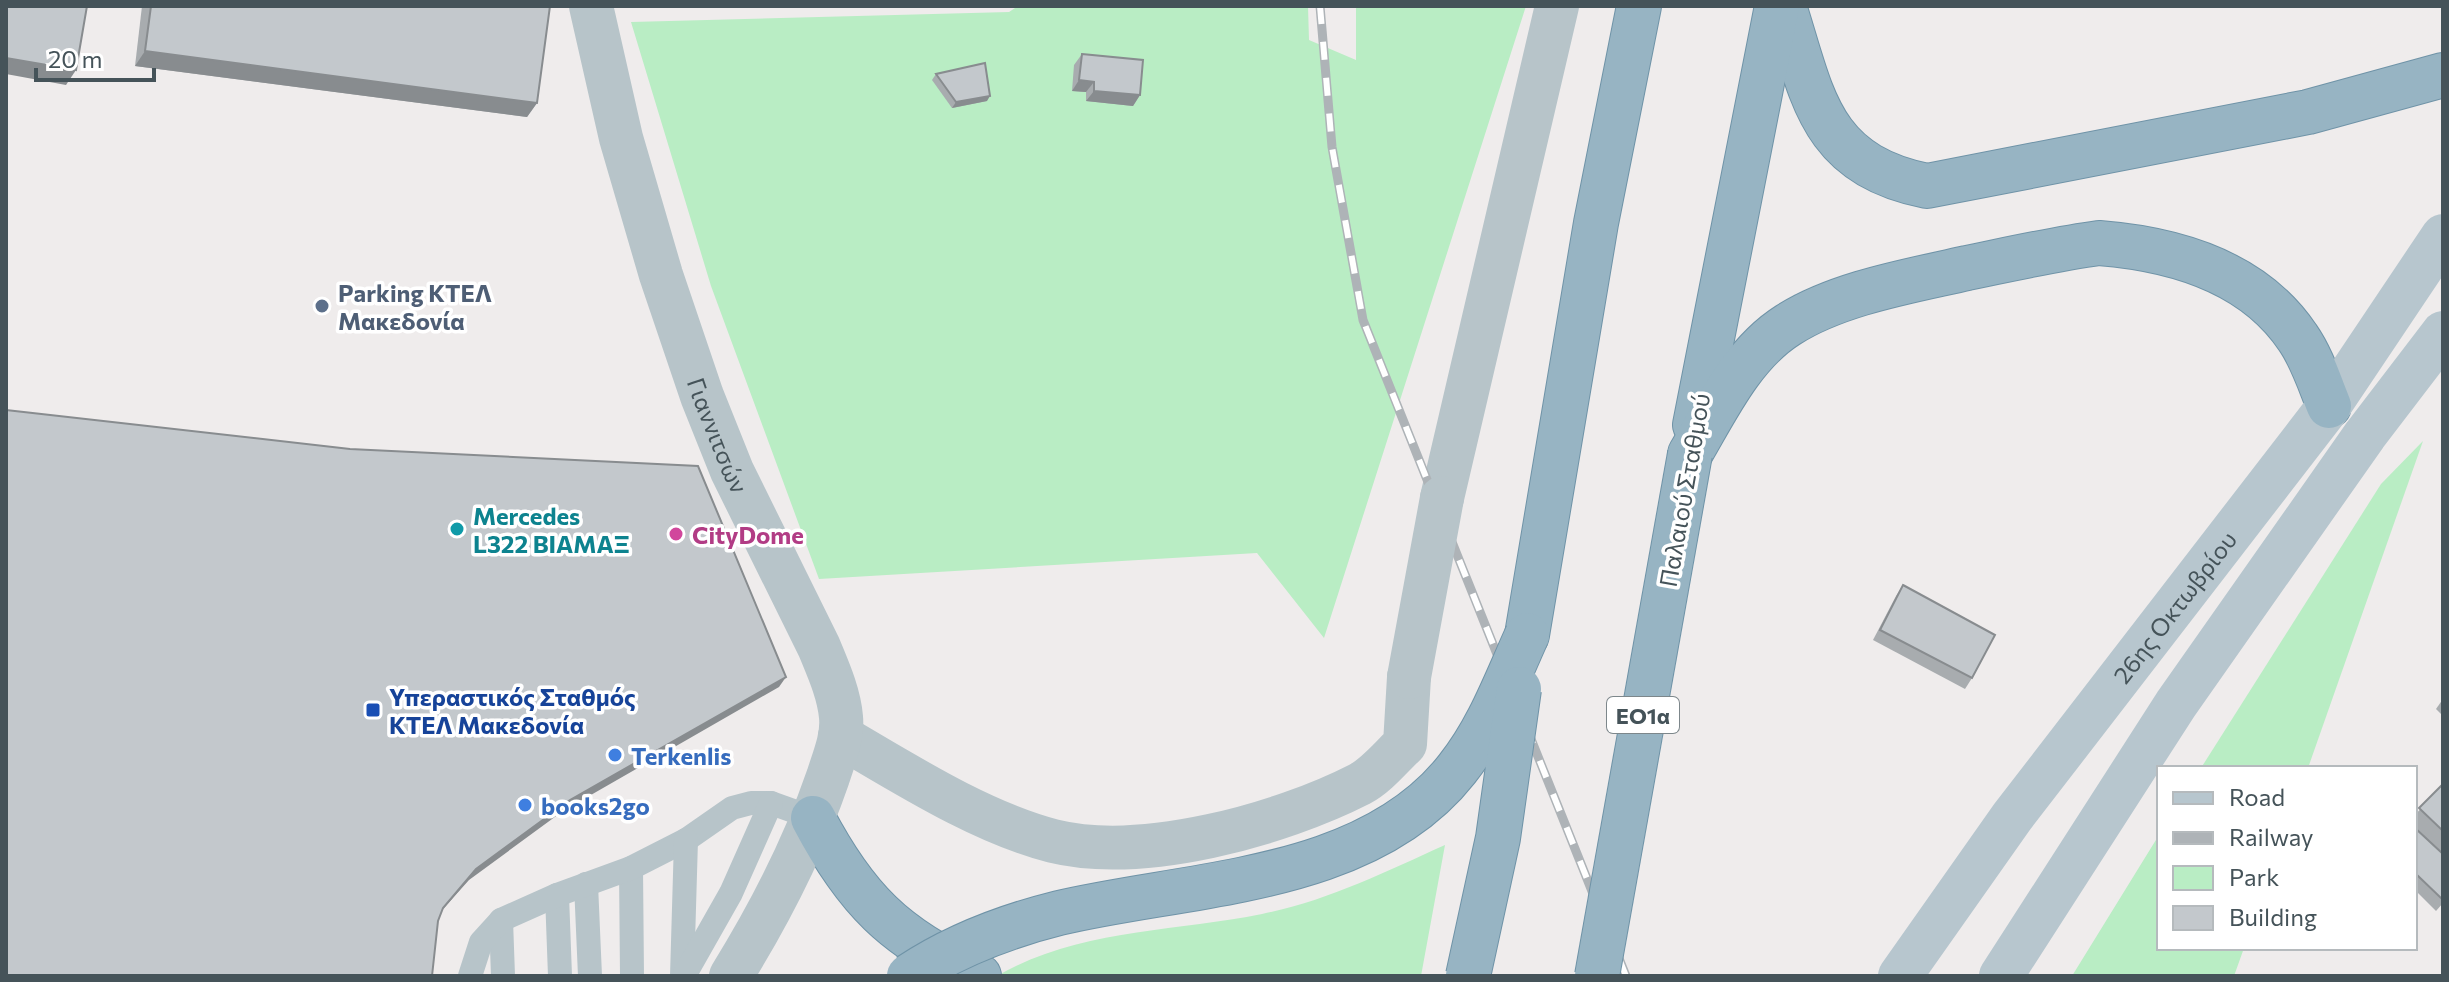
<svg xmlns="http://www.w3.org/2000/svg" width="2449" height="982" viewBox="0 0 2449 982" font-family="Commissioner,sans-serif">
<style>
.green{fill:#b9edc4}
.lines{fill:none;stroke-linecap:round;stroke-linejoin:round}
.trunk-casing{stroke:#6f93a7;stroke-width:46}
.service{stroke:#b7c4c9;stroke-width:24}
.minor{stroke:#b7c4c9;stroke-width:44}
.tertiary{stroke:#b7c4c9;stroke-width:44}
.secondary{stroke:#b7c6ce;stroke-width:44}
.trunk{stroke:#97b4c3;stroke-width:44}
.rail-casing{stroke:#aeb3b7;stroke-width:9}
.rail{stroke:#fff;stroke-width:6;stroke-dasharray:18;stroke-linecap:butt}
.trunk-bridge-casing{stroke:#6f93a7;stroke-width:46;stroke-linecap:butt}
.minor-bridge{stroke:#b7c4c9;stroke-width:44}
.trunk-bridge{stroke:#97b4c3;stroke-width:44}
.wall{fill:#a8acaf}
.shaded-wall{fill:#888c8f}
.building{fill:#c3c8cc;stroke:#888c8f;stroke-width:2}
.service-dot{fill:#5c6f8a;stroke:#fff;stroke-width:3}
.culture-dot{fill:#0f9aa8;stroke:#fff;stroke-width:3}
.hotel-dot{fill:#d1479c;stroke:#fff;stroke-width:3}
.transit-dot{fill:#1a4fb4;stroke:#fff;stroke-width:3}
.shop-dot{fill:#3f7fe0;stroke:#fff;stroke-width:3}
.labels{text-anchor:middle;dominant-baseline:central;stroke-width:7;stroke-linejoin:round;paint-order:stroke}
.shield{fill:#fff;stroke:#7d878b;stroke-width:2}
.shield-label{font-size:22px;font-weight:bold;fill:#455359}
.service-label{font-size:24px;font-weight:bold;fill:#4e5e75;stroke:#fff;text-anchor:start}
.street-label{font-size:24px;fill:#455359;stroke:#fff}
.culture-label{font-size:24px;font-weight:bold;fill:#0d838f;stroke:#fff;text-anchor:start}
.hotel-label{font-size:24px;font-weight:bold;fill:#b23c85;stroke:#fff;text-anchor:start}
.transit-label{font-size:24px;font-weight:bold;fill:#164399;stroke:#fff;text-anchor:start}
.shop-label{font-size:24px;font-weight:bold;fill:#366cbe;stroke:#fff;text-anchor:start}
</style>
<rect width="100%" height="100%" fill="#efecec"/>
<!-- green -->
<g class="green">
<polygon points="1018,6 1308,6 1309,40 1356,60 1356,6 1526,6 1324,638 1257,553 819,579 711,286 631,22 1009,12"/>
<polygon points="2423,441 2308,768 2201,768 2381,484"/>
<polygon points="2159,835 2159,948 2244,948 2234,976 2072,976"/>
<path d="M1445 845 1421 976H997C1078 929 1173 932 1262 914 1327 901 1385 872 1445 845Z"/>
</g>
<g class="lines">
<defs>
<g id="trunk">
<path d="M1784 6C1813 97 1819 164 1927 186L2308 112 2443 75"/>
<polyline points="1695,425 1777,6"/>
<path d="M1690 454C1716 410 1742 354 1788 325 1838 293 1910 281 1967 268 2011 259 2055 249 2099 243 2175 249 2254 272 2298 338 2312 358 2320 384 2329 406"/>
<polyline points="1527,635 1596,223 1639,6"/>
<path d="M813 818C855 898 895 939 979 976"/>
</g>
</defs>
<!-- trunk casing -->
<use href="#trunk" class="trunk-casing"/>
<!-- service -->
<g class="service">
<polyline points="631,868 632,976"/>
<polyline points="586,884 590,976"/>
<polyline points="557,895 560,976"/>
<polyline points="501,920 503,976"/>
<polyline points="470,976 481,942 501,920 557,895 631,868 686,840 732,808 751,803 771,803 813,818"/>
<polyline points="682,976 686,840"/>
<polyline points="684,976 731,893 771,803"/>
</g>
<!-- minor -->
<g class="minor">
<polyline points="1442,498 1557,6"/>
<path d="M840 736C905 774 980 822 1053 841 1142 863 1280 825 1360 784 1377 775 1392 756 1405 744L1409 677"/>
</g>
<!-- tertiary -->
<path class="tertiary" id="s1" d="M591 6 621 138 661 275 702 396 732 471 819 647C828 669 839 693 841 717 843 737 834 758 828 777 804 847 770 913 731 976"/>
<!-- secondary -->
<g class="secondary">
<path id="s2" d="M1900 976 2012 817 2329 406 2443 236"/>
<polyline points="2001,976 2176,704 2365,435 2443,333"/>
</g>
<!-- trunk -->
<use href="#trunk" class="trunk"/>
<defs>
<polyline id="rail" points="1320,6 1332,147 1363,320 1626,976"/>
</defs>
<!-- rail casing -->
<use href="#rail" class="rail-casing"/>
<!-- rail -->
<use href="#rail" class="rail"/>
<defs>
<g id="trunk-bridge">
<path d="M909 976C954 946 1007 926 1059 913 1190 882 1367 884 1457 769 1489 729 1506 681 1527 635"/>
<polyline points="1468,976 1498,838 1519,689"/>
<polyline points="1597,976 1690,454"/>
</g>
</defs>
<!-- trunk-bridge casing -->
<use href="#trunk-bridge" class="trunk-bridge-casing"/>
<!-- minor-bridge -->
<polyline class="minor-bridge" points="1409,677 1442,498"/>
<!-- trunk-bridge -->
<use href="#trunk-bridge" class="trunk-bridge"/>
</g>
<!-- wall -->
<g class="wall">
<polygon points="142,6 550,6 537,103 527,117 135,66"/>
<polygon points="1082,54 1140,95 1133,106 1086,101 1086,92 1072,91 1074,65"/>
<polygon points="936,74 987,101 952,108 932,80"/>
<polygon points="1903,585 1972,678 1965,689 1873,640 1896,596"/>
<polygon points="2443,699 2443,716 2436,709"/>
<polygon points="2443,784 2443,903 2436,911 2415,890 2415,815"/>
</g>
<!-- shaded-wall -->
<g class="shaded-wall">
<polygon points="145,51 537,103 527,117 135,66"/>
<polygon points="6,58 76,70 66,85 6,74"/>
<polygon points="1079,80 1094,82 1086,92 1072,91"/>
<polygon points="1094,91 1140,95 1133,106 1086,101"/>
<polygon points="990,96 987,101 952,108 956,102"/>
<polygon points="786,677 779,687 563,811 469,880 435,918 443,908 476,869 570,800"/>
</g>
<!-- building -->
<g class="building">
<polygon points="6,6 87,6 76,70 6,58"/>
<polygon points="151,6 550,6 537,103 145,51"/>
<polygon points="1082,54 1143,60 1140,95 1094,91 1094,82 1079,80"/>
<polygon points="985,63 990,96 956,102 936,74"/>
<polygon points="6,410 350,449 698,466 786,677 570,800 476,869 443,908 438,921 432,976 6,976"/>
<polygon points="1903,585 1995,635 1972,678 1880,630"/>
<polygon points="2443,784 2443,831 2419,808"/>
<polygon points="2415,828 2443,854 2443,900 2415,873"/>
</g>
<!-- markers -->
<circle class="service-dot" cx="322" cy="306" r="8"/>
<circle class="culture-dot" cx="457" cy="529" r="8"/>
<circle class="hotel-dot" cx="676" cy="534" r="8"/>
<rect class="transit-dot" x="365" y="702" width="16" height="16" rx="4"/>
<g class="shop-dot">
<circle cx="615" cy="755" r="8"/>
<circle cx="525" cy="805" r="8"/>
</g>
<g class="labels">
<!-- shield labels -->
<rect class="shield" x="1607" y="697" width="72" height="36" rx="6"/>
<g class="shield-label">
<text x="1643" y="715">ΕΟ1α</text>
</g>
<!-- service labels -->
<g class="service-label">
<text x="338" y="292">Parking ΚΤΕΛ<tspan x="338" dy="28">Μακεδονία</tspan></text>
</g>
<!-- street labels -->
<g class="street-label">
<text stroke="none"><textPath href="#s1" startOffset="448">Γιαννιτσών</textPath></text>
<text transform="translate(1684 490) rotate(-80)">Παλαιού Σταθμού</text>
<text stroke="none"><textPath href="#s2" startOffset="460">26ης Οκτωβρίου</textPath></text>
</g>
<!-- culture labels -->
<g class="culture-label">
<text x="473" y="515">Mercedes<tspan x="473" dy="28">L322 ΒΙΑΜΑΞ</tspan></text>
</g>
<!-- hotel labels -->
<g class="hotel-label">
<text x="692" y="534">CityDome</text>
</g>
<!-- transit labels -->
<g class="transit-label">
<text x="389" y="696">Υπεραστικός Σταθμός<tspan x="389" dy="28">ΚΤΕΛ Μακεδονία</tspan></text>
</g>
<!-- shop labels -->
<g class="shop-label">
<text x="631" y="755">Terkenlis</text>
<text x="541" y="805">books2go</text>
</g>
</g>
<!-- border -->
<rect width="2449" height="982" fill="none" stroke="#455359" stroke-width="16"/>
<!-- legend -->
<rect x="2157" y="766" width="260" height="184" fill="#ffffff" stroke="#b5babd" stroke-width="2"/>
<rect x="2173" y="792" width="40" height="12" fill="#b7c6ce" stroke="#b5babd" stroke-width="2"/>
<text x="2229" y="806" font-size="24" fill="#455359">Road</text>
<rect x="2173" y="832" width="40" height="12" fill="#aeb3b7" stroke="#b5babd" stroke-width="2"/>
<text x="2229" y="846" font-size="24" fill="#455359">Railway</text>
<rect x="2173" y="866" width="40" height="24" fill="#b9edc4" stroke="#b5babd" stroke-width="2"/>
<text x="2229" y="886" font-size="24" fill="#455359">Park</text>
<rect x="2173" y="906" width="40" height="24" fill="#c3c8cc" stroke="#b5babd" stroke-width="2"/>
<text x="2229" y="926" font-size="24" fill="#455359">Building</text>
<!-- scale -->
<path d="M36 68v12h118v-12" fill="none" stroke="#455359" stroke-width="4"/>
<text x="48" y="68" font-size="24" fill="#455359" stroke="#ffffff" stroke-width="6" paint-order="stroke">20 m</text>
</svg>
